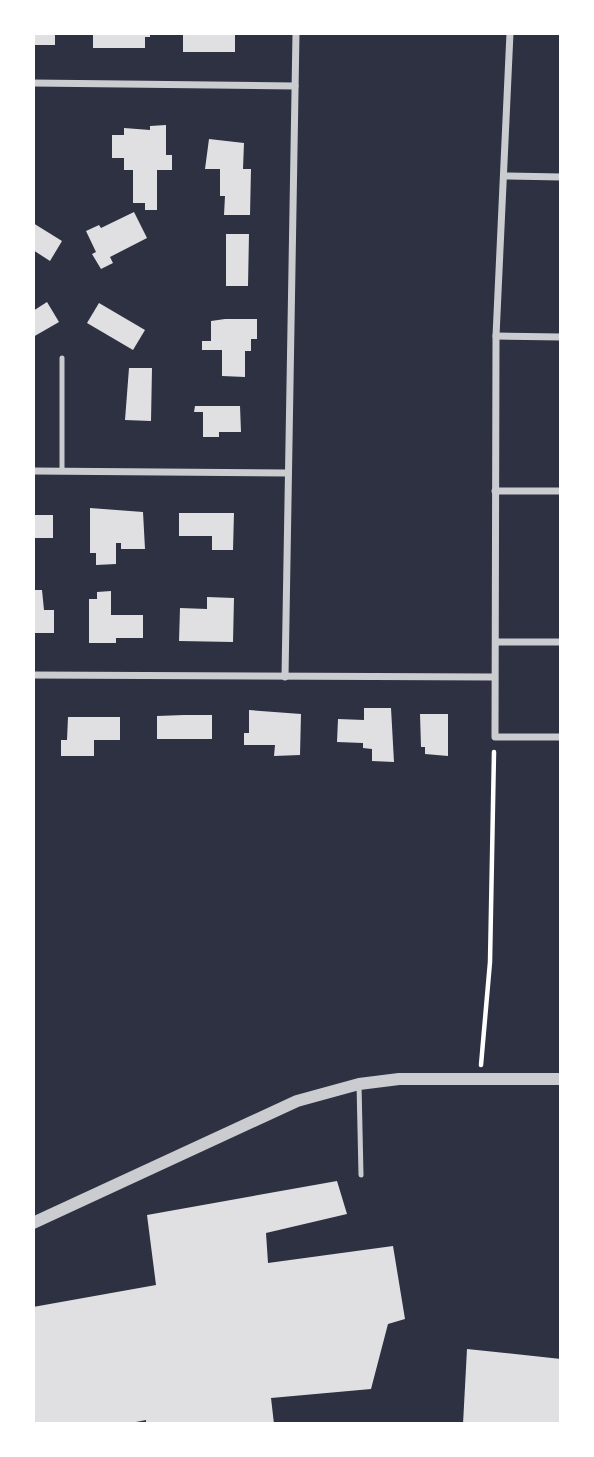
<svg xmlns="http://www.w3.org/2000/svg" width="594" height="1457" viewBox="0 0 594 1457" font-family="Poppins,sans-serif">
<style>
.building{fill:#e0e0e3}
.lines{fill:none;stroke-linecap:round;stroke-linejoin:round}
.path{stroke:#fff;stroke-width:4.5}
.service{stroke:#caccd0;stroke-width:5}
.minor{stroke:#caccd0;stroke-width:7}
.tertiary{stroke:#caccd0;stroke-width:12}
</style>
<rect width="100%" height="100%" fill="#2d3142"/>
<!-- building -->
<g class="building">
<rect x="33" y="33" width="22" height="12"/>
<polygon points="93,33 150,33 150,37 145,37 145,48 93,48"/>
<rect x="183" y="33" width="52" height="19"/>
<polygon points="166,125 166,155 172,155 172,170 157,170 157,210 145,210 145,203 133,203 133,170 124,170 124,158 112,158 112,135 124,135 124,128 150,130 150,126"/>
<polygon points="209,139 244,143 243,169 251,169 250,215 224,215 225,196 220,196 220,169 205,169"/>
<polygon points="134,212 147,238 110,257 113,263 101,269 92,254 96,252 86,231 99,225 101,228"/>
<polygon points="33,223 62,241 50,261 33,250"/>
<polygon points="226,234 249,234 248,286 226,286"/>
<polygon points="47,302 59,322 33,337 33,311"/>
<polygon points="99,303 145,330 133,350 87,323"/>
<polygon points="225,319 257,319 257,339 251,339 251,351 245,351 245,377 222,376 222,350 202,350 202,341 211,341 211,321"/>
<polygon points="129,368 152,368 151,421 125,420"/>
<polygon points="195,406 240,406 241,432 219,432 219,437 203,437 203,412 194,412"/>
<polygon points="90,508 143,512 145,549 121,549 121,543 116,543 116,564 96,565 96,553 90,553"/>
<polygon points="179,513 234,513 233,550 212,550 212,536 179,536"/>
<rect x="33" y="515" width="20" height="23"/>
<polygon points="33,590 42,590 44,610 54,610 54,633 33,633"/>
<polygon points="111,591 111,615 143,615 143,638 116,638 116,643 89,643 89,599 97,599 97,592"/>
<polygon points="207,597 234,598 233,642 179,641 180,608 207,609"/>
<polygon points="364,708 391,708 394,762 372,761 372,749 363,748 363,743 337,742 338,719 364,720"/>
<polygon points="249,710 301,714 300,755 274,756 275,745 244,745 244,733 249,733"/>
<polygon points="420,714 448,714 448,756 425,754 425,747 421,747"/>
<polygon points="184,715 212,715 212,739 157,739 157,716"/>
<polygon points="68,717 120,717 120,740 94,740 94,756 61,756 61,740 67,740"/>
<polygon points="337,1181 347,1214 266,1233 268,1263 393,1246 405,1319 388,1324 371,1389 271,1398 274,1424 146,1424 146,1420 126,1424 33,1424 33,1307 156,1285 147,1215"/>
<polygon points="467,1349 561,1359 561,1424 463,1424"/>
</g>
<g class="lines">
<!-- path -->
<polyline class="path" points="481,1065 490,962 494,752"/>
<!-- service -->
<g class="service">
<polyline points="62,358 62,471"/>
<polyline points="359,1084 361,1175"/>
</g>
<!-- minor -->
<g class="minor">
<polyline points="510,33 496,336 495,737 561,737"/>
<polyline points="33,83 295,86"/>
<polyline points="504,176 561,177"/>
<polyline points="496,336 561,337"/>
<polyline points="33,471 287,473"/>
<polyline points="495,491 561,491"/>
<polyline points="496,642 561,642"/>
<polyline points="33,675 493,677"/>
<polyline points="285,677 296,33"/>
</g>
<!-- tertiary -->
<polyline class="tertiary" points="33,1223 297,1101 359,1084 399,1079 561,1079"/>
</g>
<!-- border -->
<rect width="594" height="1457" fill="none" stroke="#ffffff" stroke-width="70"/>
</svg>
